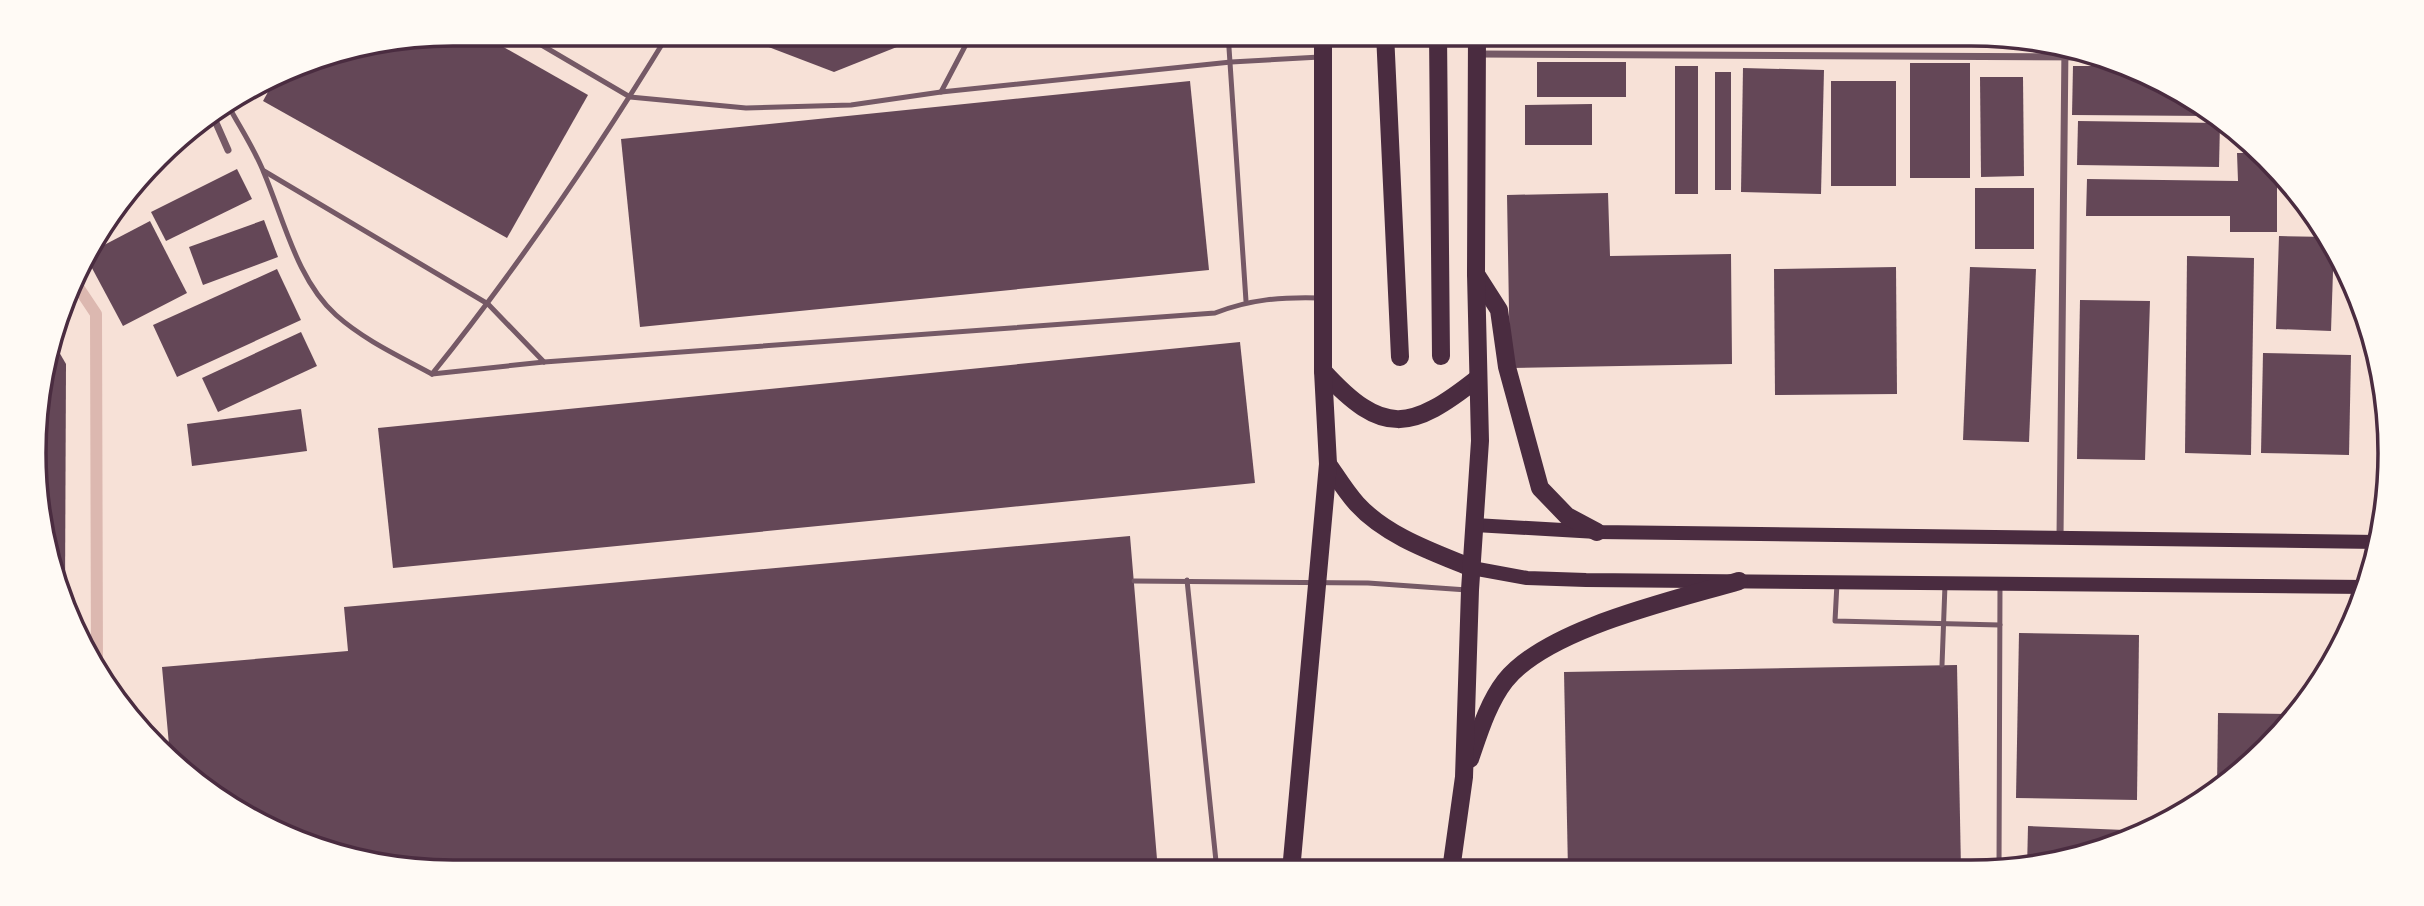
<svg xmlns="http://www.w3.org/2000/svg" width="2424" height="906" viewBox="0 0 2424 906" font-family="'DM Sans',sans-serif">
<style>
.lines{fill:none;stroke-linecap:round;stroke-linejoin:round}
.stream{stroke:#dcb8b0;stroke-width:12}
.building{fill:#644757}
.service{stroke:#755966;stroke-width:5}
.minor{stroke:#755966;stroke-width:7}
.secondary{stroke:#4a2c40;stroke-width:14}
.primary{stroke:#4a2c40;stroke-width:18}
.rim{fill:none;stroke:#4a2c40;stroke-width:3.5}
</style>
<rect width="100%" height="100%" fill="#f7e1d7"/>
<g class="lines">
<!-- stream -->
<polyline class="stream" points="76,284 96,314 97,669"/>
</g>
<!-- building -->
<g class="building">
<polygon points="453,33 479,33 588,95 507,238 263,101 274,81 318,56"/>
<polygon points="732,33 932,33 834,72"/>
<rect x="1537" y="62" width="89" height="35"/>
<rect x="1910" y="63" width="60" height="115"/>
<rect x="1675" y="66" width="23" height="128"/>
<polygon points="2073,66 2117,66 2210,112 2210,116 2072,115"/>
<polygon points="1743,68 1824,70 1821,194 1741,192"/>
<rect x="1715" y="72" width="16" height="118"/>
<polygon points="1980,77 2023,77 2024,176 1981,177"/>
<polygon points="1190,81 1209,270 640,327 621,139"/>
<rect x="1831" y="81" width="65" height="105"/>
<polygon points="1592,104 1592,145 1525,145 1525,105"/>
<polygon points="2078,121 2220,123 2219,167 2077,165"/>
<polygon points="2237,153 2256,153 2277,178 2277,232 2230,232 2230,216 2086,216 2087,179 2238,181"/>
<polygon points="237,169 252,199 166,241 151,212"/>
<rect x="1975" y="188" width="59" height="61"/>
<polygon points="1608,193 1610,256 1731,254 1732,364 1510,368 1507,195"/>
<polygon points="264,220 278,257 203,285 189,247"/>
<polygon points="150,221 187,293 123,326 85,255"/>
<polygon points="2279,236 2329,237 2334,242 2331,331 2276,329"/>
<polygon points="2187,256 2254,258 2251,455 2185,453"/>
<polygon points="1896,267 1897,394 1775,395 1774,269"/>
<polygon points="1970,267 2036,269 2029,442 1963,440"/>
<polygon points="277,269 301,320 177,377 153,325"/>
<polygon points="2080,300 2150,301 2145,460 2077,459"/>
<polygon points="301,332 317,366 218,412 202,378"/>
<polygon points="1240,342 1255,483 393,568 378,428"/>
<polygon points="55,345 66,364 65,593 41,535 37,398"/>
<polygon points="2263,353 2351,355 2349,455 2261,453"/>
<polygon points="301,409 307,451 192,466 187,424"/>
<polygon points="1130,536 1158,871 453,873 344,858 198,786 170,756 162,667 348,651 344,607"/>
<polygon points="2019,633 2139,635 2137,800 2016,798"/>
<polygon points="1957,665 1961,869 1568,870 1564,672"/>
<polygon points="2218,713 2292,714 2248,768 2217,789"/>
<polygon points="2028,826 2125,830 2125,839 2027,869"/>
</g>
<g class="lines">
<!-- service -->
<g class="service">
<polyline points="521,33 630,97 746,108 851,105 941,92 1231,62 1320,57"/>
<polyline points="1228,33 1246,301"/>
<polyline points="941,92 972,33"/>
<path d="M229 107C241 129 255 150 264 173 284 220 297 280 336 315 364 340 399 356 432 374"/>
<polyline points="264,171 488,304 544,362"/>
<path d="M432 374 544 362 1215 313C1251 299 1281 297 1320 298"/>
<path d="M432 374C519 266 597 151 669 33"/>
<polyline points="2384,390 2386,416"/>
<polyline points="1187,580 1217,871"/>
<polyline points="1134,581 1368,583 1467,590"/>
<polyline points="1837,583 1835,621 2000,625"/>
<polyline points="1942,665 1945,585"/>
<polyline points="1999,869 2000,584"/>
</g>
<!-- minor -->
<g class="minor">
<polyline points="1478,54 2099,57"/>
<polyline points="213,116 228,150"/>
<polyline points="2060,538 2065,46"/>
</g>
<!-- secondary -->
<g class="secondary">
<polyline points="1475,525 1597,532 2378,542"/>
<polyline points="1472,568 1527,578 1586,580 2366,587"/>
</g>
<!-- primary -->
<g class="primary">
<polyline points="1385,33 1400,357"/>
<polyline points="1438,33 1441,356"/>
<polyline points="1476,274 1499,310 1507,367 1540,488 1567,516 1597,532"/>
<path d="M1323 371C1383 437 1411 431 1478 378"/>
<path d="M1328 464C1337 477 1346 492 1357 504 1386 536 1433 552 1472 568"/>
<path d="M1470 759C1479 733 1488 703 1505 681 1547 628 1675 600 1739 581"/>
<polyline points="1451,870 1464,777 1470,590 1480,441 1476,274 1477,33"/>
<polyline points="1291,871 1328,464 1323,371 1323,33"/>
</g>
</g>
<!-- crop -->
<path d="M0 0H2424V906H0ZM453 46H1971A407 407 0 0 1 2378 453V453A407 407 0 0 1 1971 860H453A407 407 0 0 1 46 453V453A407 407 0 0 1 453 46Z" fill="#fffaf5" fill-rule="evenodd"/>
<path class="rim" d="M453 46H1971A407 407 0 0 1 2378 453V453A407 407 0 0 1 1971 860H453A407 407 0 0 1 46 453V453A407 407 0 0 1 453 46Z"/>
</svg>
